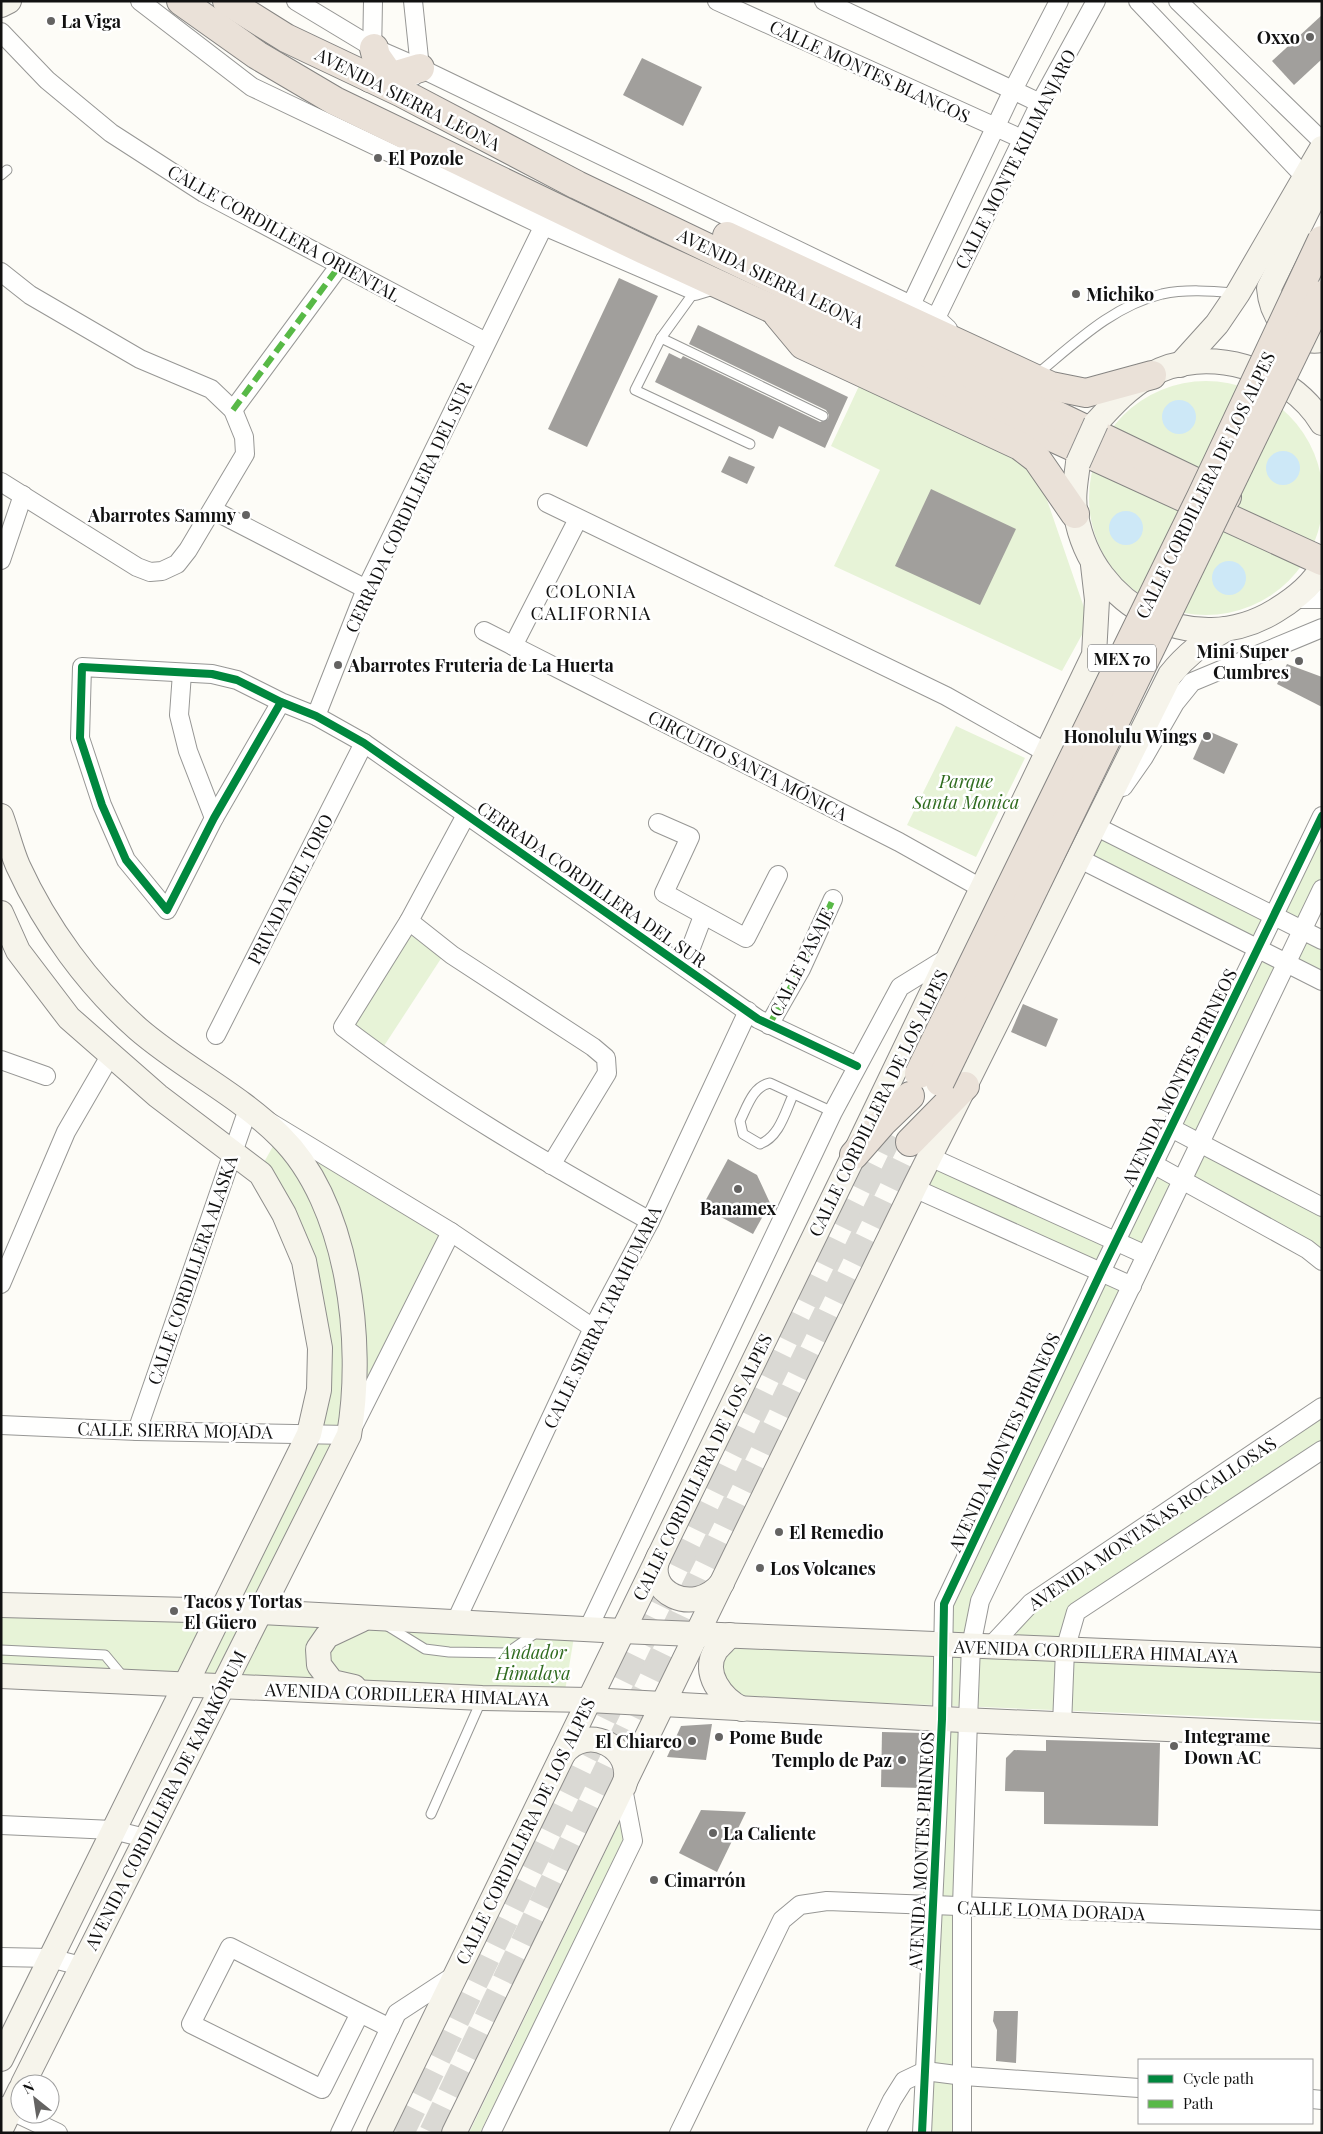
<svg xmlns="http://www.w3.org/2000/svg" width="1323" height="2134" viewBox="0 0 1323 2134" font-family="'Playfair Display',serif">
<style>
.green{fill:#e7f3d7;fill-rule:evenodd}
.water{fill:#cde8f7}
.building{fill:#a19f9c}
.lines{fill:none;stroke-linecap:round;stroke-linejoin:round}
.highway-tunnel{stroke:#dad9d4;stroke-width:28;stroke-dasharray:28 14;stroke-linecap:butt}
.lane-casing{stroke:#979795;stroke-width:11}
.street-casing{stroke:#979795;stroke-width:20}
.secondary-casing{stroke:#8e8d8b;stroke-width:26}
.highway-casing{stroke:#858482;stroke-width:30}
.lane{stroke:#fffffe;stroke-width:9}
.street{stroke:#fffffe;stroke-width:18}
.secondary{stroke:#f6f4eb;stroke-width:24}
.highway{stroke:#eae1d8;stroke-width:28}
.secondary-bridge-casing{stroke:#8e8d8b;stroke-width:26;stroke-linecap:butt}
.highway-bridge-casing{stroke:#858482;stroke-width:30;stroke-linecap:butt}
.secondary-bridge{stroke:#f6f4eb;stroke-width:24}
.highway-bridge{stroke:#eae1d8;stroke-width:28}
.quiet{stroke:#58b947;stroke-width:6;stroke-dasharray:12 6;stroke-linecap:butt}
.cycleway-casing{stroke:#fff;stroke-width:11}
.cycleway{stroke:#00873e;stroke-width:8}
.poi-dot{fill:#646362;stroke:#fff;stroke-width:2}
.labels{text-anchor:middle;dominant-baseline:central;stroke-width:5;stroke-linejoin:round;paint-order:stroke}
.shield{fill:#fff;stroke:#585858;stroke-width:1}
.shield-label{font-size:16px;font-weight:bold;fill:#111}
.poi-label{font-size:18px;font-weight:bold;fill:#111;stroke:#fff;text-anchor:start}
.street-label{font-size:18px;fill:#111;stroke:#fff}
.park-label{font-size:18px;font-style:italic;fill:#2f6b1f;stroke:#fff}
.neighbourhood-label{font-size:19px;letter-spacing:1px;fill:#111;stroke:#fff}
</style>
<rect width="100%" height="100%" fill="#fdfcf7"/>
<!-- green -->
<g class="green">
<circle cx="1206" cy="498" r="117"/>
<polygon points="859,386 1035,465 1089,622 1062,671 834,566 880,470 831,446"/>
<polygon points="956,726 1025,758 976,857 907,825"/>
<path d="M1322 816V889L1302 930 1322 940V981L1287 963 1200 1143 1322 1207V1261L1183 1180 1146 1255 1116 1241 1101 1272 1132 1286 980 1601 971 1646 943 1645 944 1604 1100 1272 914 1188 930 1157 1115 1241 1153 1164 1182 1180 1200 1143 1171 1128 1257 949 1078 858 1095 826 1273 916ZM1274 916 1302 930 1286 963 1258 948Z"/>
<polygon points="408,933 442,957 382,1049 350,1023"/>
<polygon points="281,1132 445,1234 259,1597 236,1589 316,1428 328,1340 263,1164"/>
<polygon points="1322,1407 1322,1450 1076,1612 1065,1650 990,1647 1031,1603"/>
<polygon points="1,1614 574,1637 565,1691 1,1665"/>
<path d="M737 1642 1322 1666V1721L737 1697C721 1674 716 1664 737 1642Z"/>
<polygon points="942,1719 968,1720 962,2133 922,2133"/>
<polygon points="622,1817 624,1840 480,2133 469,2133"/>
</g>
<!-- water -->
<g class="water">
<circle cx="1179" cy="417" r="17"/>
<circle cx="1283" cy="468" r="17"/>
<circle cx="1126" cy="528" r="17"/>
<circle cx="1229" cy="578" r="17"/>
</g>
<!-- building -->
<g class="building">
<polygon points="1322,15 1322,59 1294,85 1272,61"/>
<polygon points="642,58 702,87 683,126 623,95"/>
<polygon points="619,278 658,296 587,447 548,429"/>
<polygon points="698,325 848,397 825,448 779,426 773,439 655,382 669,353 681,359 683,356 820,422 828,419 829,415 826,410 689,344"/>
<polygon points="729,456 755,467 747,484 721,472"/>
<polygon points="931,489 1016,529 980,605 895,566"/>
<polygon points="1287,664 1322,677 1322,707 1277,684"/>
<polygon points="1206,730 1238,744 1224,774 1193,759"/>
<polygon points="1023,1004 1058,1019 1046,1047 1011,1032"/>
<polygon points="728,1159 757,1175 770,1203 753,1234 702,1207"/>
<polygon points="712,1724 706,1760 667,1757 681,1726"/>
<polygon points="882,1732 924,1733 923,1788 881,1787"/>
<polygon points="1046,1740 1160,1743 1158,1826 1044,1824 1044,1792 1005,1791 1006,1758 1014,1750 1046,1751"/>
<polygon points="701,1810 746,1812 717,1872 679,1853"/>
<polygon points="994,2011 1018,2011 1016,2063 996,2061 997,2030 993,2021"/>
</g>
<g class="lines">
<!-- highway-tunnel -->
<g class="highway-tunnel">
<polyline points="400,2133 889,1134"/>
<polyline points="433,2133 910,1142"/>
</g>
<defs>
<g id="lane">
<polyline points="1,175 7,170"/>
<polyline points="695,291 661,338 635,390 750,444"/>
<polyline points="661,338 823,416"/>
<path d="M1036 375C1074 344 1112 306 1162 294 1186 289 1211 291 1235 293"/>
<path d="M793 1095C785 1113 779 1137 760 1144L743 1134 740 1121C747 1107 753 1086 770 1083L833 1112"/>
<polyline points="386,1625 425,1649 449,1652 507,1653 537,1632"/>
<polyline points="1,1650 105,1655 125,1679"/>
<polyline points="431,1814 481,1701"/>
</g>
<g id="street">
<polyline points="140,1 252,87 544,226 695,291 718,284"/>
<polyline points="296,1 374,48 420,68 911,305 936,318 948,329"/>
<polyline points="413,1 420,68 414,76"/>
<polyline points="717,1 1022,139"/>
<polyline points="824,1 1040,103"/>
<polyline points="1138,1 1306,178"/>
<polyline points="1178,1 1322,141"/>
<polyline points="1,32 47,80 111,133 204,193 486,342"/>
<polyline points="372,56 373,1"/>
<polyline points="1,272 30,295 140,359 211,389 233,410 244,437 245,454 188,550 177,564 162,571 150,572 137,567 1,482"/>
<polyline points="911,305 1013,90 1059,1"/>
<polyline points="936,318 1040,103 1096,1"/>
<polyline points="233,410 340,265"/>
<polyline points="547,503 946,696 1047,753"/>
<polyline points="213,510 366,589"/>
<polyline points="1,560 23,495"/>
<polyline points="1294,599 1322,599"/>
<polyline points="484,631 899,842 981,888"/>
<polyline points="513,646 578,519"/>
<polyline points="182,673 179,715 188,751 214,818"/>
<polyline points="281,702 214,818 167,910 126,860 102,805 80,738 82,667 212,674 237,680 281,702 316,716 364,743 758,1019 857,1066"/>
<polyline points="316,716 366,589 549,215"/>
<polyline points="1123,787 1144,757 1175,703 1192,682 1322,628"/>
<path d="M466 815 409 921 343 1027C439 1101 545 1162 650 1221"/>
<polyline points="658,823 690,837 664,893 746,938 778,875"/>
<polyline points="1095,826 1322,940"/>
<polyline points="1078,858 1322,981"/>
<polyline points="409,921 452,955 593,1047 606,1058 607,1073 551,1165"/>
<polyline points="684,966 703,916"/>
<polyline points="769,1025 801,969 833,899"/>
<polyline points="216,1035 364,743"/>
<polyline points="1,1060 46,1076"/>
<polyline points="1171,1128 1322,1207"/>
<polyline points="930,1157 1146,1255"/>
<polyline points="1153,1164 1307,1249 1322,1261"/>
<polyline points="914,1188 1132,1286"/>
<polyline points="1,1284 66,1132 110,1056"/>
<polyline points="1,1425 137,1431 349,1435 451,1232"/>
<polyline points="137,1431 248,1109 451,1232 593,1328"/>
<polyline points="455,1623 593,1328 650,1221 748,1011"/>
<polyline points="588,1629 833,1112 900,987 947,958"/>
<polyline points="990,1647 1031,1603 1322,1407"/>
<polyline points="1062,1725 1065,1650 1076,1612 1322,1450"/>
<polyline points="1,1825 113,1830 145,1838"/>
<polyline points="1,1957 50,1958 81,1966"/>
<polyline points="360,2013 322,2089 191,2024 230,1947 360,2013 390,2028"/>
<polyline points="1312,2099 1322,2100"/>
<polyline points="1,2106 58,2133"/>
<polyline points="340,2133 397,2013 455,1975"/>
<polyline points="491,2133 633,1841 623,1788"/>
<polyline points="679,2133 782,1920 800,1905 827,1901 1322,1920"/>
<polyline points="876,2133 892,2100 904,2081 925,2071 964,2076 1139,2088"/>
<polyline points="922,2133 942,1719 944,1604 1101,1272 1322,816"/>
<polyline points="962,2133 962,1907 968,1720 971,1646 980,1601 1322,889"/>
</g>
<g id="secondary">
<polyline points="1,5 9,1"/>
<path d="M1322 181 1269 288C1271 315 1291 346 1322 340"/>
<polyline points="1180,365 1217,324 1238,293 1322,148"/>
<path d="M1096 423C1113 404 1128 388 1150 375 1206 344 1289 368 1322 423"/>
<path d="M1078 463C1076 480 1072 498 1076 515 1092 607 1193 661 1275 611 1293 600 1312 586 1322 567"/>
<path d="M1 816C7 832 11 850 18 866 46 927 88 985 138 1029 183 1068 238 1094 280 1136 349 1204 365 1343 349 1435L23 2084"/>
<polyline points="1,913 18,951 69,1018 158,1096 261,1174 284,1214 304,1261 320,1348 319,1390 309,1434 1,2059"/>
<path d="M659 1556C642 1592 694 1618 722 1583"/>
<polyline points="1,1605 261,1612 622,1631 1322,1660"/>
<path d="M730 1635C726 1640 720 1645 716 1650 701 1673 722 1699 742 1709"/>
<polyline points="1,1676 482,1698 589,1700 942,1719 1322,1736"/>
<polyline points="354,1687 332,1682 319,1665 318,1649 327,1636 361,1620"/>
<path d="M563 1754C587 1722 637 1748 624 1786"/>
<polyline points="1,2129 20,2090"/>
<polyline points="379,2133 854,1155 1094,655 1097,600 1093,565"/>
<path d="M454 2133 914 1188 1170 675C1186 655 1203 641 1226 629"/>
</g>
<g id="highway">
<polyline points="181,1 257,55 335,101 644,250 1322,561"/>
<polyline points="227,1 286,38 402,93 577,185 1227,497"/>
<polyline points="374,48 376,56 399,89"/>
<polyline points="370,78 390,77 420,68"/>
<polyline points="727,236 1051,386 1086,393 1152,375"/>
<polyline points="778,315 803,345 1020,446 1037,459 1075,514"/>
<polyline points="910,1142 965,1086"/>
<polyline points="854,1155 882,1123 910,1096"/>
</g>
</defs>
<!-- lane casing -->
<use href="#lane" class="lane-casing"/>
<!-- street casing -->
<use href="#street" class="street-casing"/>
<!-- secondary casing -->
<use href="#secondary" class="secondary-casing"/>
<!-- highway casing -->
<use href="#highway" class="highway-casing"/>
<!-- lane -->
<use href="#lane" class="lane"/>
<!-- street -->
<use href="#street" class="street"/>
<!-- secondary -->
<use href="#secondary" class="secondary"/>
<!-- highway -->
<use href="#highway" class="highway"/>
<defs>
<polyline id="secondary-bridge" points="1078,463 1096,423"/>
<g id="highway-bridge">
<polyline points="919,1074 1201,497 1322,240"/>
<polyline points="940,1082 1322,295"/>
</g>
</defs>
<!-- secondary-bridge casing -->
<use href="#secondary-bridge" class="secondary-bridge-casing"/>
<!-- highway-bridge casing -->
<use href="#highway-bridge" class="highway-bridge-casing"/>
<!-- secondary-bridge -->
<use href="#secondary-bridge" class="secondary-bridge"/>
<!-- highway-bridge -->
<use href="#highway-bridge" class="highway-bridge"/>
<!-- quiet -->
<g class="quiet">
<polyline points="233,410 340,265"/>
<polyline points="769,1025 801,969 833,899"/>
</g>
<defs>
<g id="cycleway">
<polyline points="281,702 214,818 167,910 126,860 102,805 80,738 82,667 212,674 237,680 281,702 316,716 364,743 758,1019 857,1066"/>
<polyline points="922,2133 942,1719 944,1604 1101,1272 1322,816"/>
</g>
</defs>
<!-- cycleway casing -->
<use href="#cycleway" class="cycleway-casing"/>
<!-- cycleway -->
<use href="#cycleway" class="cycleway"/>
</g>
<!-- markers -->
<g class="poi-dot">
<circle cx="51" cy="21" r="5"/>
<circle cx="1310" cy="37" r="5"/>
<circle cx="378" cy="158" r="5"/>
<circle cx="1076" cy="294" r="5"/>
<circle cx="246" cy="515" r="5"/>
<circle cx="1299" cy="661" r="5"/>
<circle cx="338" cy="665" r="5"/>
<circle cx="1207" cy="736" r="5"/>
<circle cx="738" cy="1189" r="5"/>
<circle cx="779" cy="1532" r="5"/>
<circle cx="760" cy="1568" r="5"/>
<circle cx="174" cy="1611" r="5"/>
<circle cx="719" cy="1737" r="5"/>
<circle cx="692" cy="1741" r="5"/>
<circle cx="1174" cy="1746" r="5"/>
<circle cx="902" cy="1760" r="5"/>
<circle cx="713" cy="1833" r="5"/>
<circle cx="654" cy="1880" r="5"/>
</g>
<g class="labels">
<!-- shield labels -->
<rect class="shield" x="1088" y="644.5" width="68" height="27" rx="4"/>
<g class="shield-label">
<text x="1122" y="658">MEX 70</text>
</g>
<!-- poi labels -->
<g class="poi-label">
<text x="61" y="21">La Viga</text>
<text x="1300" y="37" text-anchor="end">Oxxo</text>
<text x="388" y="158">El Pozole</text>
<text x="1086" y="294">Michiko</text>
<text x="236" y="515" text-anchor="end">Abarrotes Sammy</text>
<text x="1289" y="651" text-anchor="end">Mini Super<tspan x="1289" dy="21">Cumbres</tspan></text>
<text x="348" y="665">Abarrotes Fruteria de La Huerta</text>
<text x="1197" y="736" text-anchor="end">Honolulu Wings</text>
<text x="738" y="1208" text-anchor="middle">Banamex</text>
<text x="789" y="1532">El Remedio</text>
<text x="770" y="1568">Los Volcanes</text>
<text x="184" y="1601">Tacos y Tortas<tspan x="184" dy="21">El Güero</tspan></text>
<text x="1184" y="1736">Integrame<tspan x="1184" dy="21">Down AC</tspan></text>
<text x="729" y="1737">Pome Bude</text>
<text x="682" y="1741" text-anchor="end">El Chiarco</text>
<text x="892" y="1760" text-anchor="end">Templo de Paz</text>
<text x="723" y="1833">La Caliente</text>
<text x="664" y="1880">Cimarrón</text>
</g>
<!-- street labels -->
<g class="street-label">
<text transform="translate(870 71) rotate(25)">CALLE MONTES BLANCOS</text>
<text transform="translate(408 99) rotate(27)">AVENIDA SIERRA LEONA</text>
<text transform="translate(1015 159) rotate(-63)">CALLE MONTE KILIMANJARO</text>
<text transform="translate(284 233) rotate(29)">CALLE CORDILLERA ORIENTAL</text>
<text transform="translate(771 278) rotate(26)">AVENIDA SIERRA LEONA</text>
<text transform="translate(1205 485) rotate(-64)">CALLE CORDILLERA DE LOS ALPES</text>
<text transform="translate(408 507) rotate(-65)">CERRADA CORDILLERA DEL SUR</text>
<text transform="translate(748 765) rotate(27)">CIRCUITO SANTA MÓNICA</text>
<text transform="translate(592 884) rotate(35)">CERRADA CORDILLERA DEL SUR</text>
<text transform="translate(290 889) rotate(-63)">PRIVADA DEL TORO</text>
<text transform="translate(801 962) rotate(-63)">CALLE PASAJE</text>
<text transform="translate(1179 1077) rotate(-64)">AVENIDA MONTES PIRINEOS</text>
<text transform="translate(878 1103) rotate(-64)">CALLE CORDILLERA DE LOS ALPES</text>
<text transform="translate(192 1270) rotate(-71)">CALLE CORDILLERA ALASKA</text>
<text transform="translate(602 1317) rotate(-64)">CALLE SIERRA TARAHUMARA</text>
<text transform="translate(175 1430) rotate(1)">CALLE SIERRA MOJADA</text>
<text transform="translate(1004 1442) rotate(-65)">AVENIDA MONTES PIRINEOS</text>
<text transform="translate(702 1467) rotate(-64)">CALLE CORDILLERA DE LOS ALPES</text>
<text transform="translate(1152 1523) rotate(-34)">AVENIDA MONTAÑAS ROCALLOSAS</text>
<text transform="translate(1096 1651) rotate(2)">AVENIDA CORDILLERA HIMALAYA</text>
<text transform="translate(407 1694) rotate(2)">AVENIDA CORDILLERA HIMALAYA</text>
<text transform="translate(165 1800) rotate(-63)">AVENIDA CORDILLERA DE KARAKÓRUM</text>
<text transform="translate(525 1831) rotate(-64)">CALLE CORDILLERA DE LOS ALPES</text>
<text transform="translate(921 1851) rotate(-87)">AVENIDA MONTES PIRINEOS</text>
<text transform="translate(1051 1910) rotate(2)">CALLE LOMA DORADA</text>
</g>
<!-- park labels -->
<g class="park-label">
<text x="966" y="781">Parque<tspan x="966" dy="21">Santa Monica</tspan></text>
<text x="533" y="1652">Andador<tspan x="533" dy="21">Himalaya</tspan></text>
</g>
<!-- neighbourhood labels -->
<g class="neighbourhood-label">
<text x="591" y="590">COLONIA<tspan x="591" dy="22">CALIFORNIA</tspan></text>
</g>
</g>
<!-- border -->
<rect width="1323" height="2134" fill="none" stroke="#111111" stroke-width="5"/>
<!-- legend -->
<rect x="1138" y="2059" width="175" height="65" fill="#ffffff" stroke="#a0a0a0"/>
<rect x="1148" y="2075" width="25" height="8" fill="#00873e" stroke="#a0a0a0"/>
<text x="1183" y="2084" font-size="15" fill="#111111">Cycle path</text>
<rect x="1148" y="2100" width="25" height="8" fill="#58b947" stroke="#a0a0a0"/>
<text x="1183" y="2109" font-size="15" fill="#111111">Path</text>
<!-- north arrow -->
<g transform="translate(35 2099) rotate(330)"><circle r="24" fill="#ffffff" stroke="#a0a0a0"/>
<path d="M0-4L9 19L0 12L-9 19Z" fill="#646362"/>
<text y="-8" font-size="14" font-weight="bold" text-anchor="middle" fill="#111111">N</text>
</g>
</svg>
